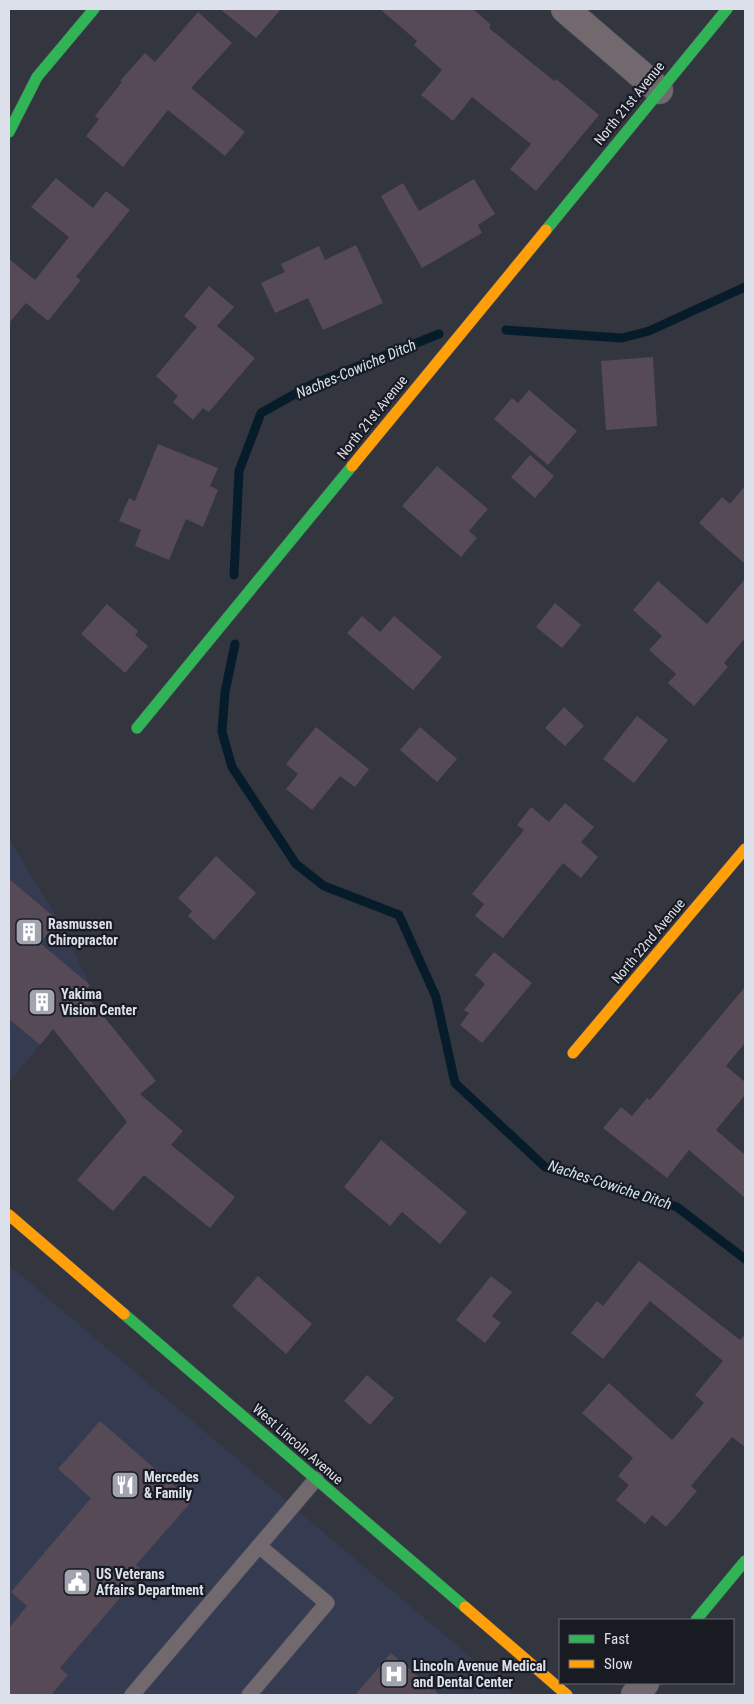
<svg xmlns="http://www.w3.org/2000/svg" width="754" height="1704" viewBox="0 0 754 1704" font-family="'Roboto Condensed',sans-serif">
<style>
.built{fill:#353b50}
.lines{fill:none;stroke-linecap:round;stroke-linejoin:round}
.stream{stroke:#071c2b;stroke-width:9}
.building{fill:#554a55}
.lane-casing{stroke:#4f525a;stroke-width:16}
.street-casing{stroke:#4f525a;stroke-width:29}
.fast-casing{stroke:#4f525a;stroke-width:12}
.slow-casing{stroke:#4f525a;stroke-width:12}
.lane{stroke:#71696e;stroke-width:15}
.street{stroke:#71696e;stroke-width:28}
.fast{stroke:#30b455;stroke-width:11}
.slow{stroke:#ff9f0a;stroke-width:11}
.labels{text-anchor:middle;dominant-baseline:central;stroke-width:4.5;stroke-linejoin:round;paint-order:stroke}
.street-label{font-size:14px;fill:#dce0eb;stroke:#191b23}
.poi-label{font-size:14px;font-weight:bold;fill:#dce0eb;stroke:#191b23;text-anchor:start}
.water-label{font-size:15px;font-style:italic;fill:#d1e3f1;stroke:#191b23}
</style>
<rect width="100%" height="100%" fill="#33363f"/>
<!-- built -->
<g class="built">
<polygon points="9,838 59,921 90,985 9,1082"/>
<polygon points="9,1265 515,1695 9,1695"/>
</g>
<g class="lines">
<!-- stream -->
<g class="stream">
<polyline points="506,330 622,338 649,331 745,287"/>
<polyline points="234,575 239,471 261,413 311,385 439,334"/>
<polyline points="235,644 225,692 222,732 232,767 296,864 324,886 399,915 436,997 455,1083 545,1167 677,1207 745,1259"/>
</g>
</g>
<!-- building -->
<g class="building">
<polygon points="220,9 281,9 256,38"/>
<polygon points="380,9 473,9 491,25 489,28 554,81 556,79 599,115 536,191 510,169 531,144 472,97 453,121 421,95 442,70 414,45 417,41"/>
<polygon points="198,12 232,43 191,88 245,132 225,156 168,110 123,167 86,136 99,119 95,116 122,82 120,81 145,53 155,62"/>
<polygon points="56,178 93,208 106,191 130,210 76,277 81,280 48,321 26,303 9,323 9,259 35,280 69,237 31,207"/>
<polygon points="474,179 495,214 478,225 482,233 422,268 381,196 403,183 419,211"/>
<polygon points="356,245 383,303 323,330 308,298 275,313 261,283 285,272 281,264 319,246 325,260"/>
<polygon points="209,286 234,307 217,326 255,358 209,412 203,408 193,420 173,402 178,396 156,376 197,327 184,316"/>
<polygon points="653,357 657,426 606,430 601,361"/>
<polygon points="529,390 577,431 548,465 494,419 512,398 518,403"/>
<polygon points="158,444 218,468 210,486 218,490 203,527 186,519 169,560 135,546 141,530 119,521 129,498 135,501"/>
<polygon points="530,455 554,476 535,498 511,477"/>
<polygon points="437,466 488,509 469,531 477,538 461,557 402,506"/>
<polygon points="745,486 745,564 699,523 722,497 730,504"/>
<polygon points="745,579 745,638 724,663 728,667 694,706 668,683 676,674 649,650 662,636 633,610 658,581 707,624"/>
<polygon points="555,603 581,625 562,648 536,627"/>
<polygon points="107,604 138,631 135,635 148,646 125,673 81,634"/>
<polygon points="362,616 380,632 394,616 442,657 413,690 347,633"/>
<polygon points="564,707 584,726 565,746 545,728"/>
<polygon points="637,716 668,740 634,783 603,759"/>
<polygon points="316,727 369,769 355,787 340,776 312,810 286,789 298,774 286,764"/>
<polygon points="420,727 457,759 437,782 400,750"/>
<polygon points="565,803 594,827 581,842 598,857 581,878 563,863 503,938 475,916 484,904 472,894 524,830 517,825 531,807 549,822"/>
<polygon points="216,856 256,893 214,940 188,916 192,911 178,898"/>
<polygon points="9,879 59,921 40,943 90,985 84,992 156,1081 140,1094 183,1131 171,1145 235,1197 210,1228 144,1175 113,1211 77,1180 127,1122 53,1029 40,1045 9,1019"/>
<polygon points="494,952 532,983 482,1043 460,1025 469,1013 464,1010 485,984 475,975"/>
<polygon points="745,987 745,1043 726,1066 745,1082 745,1095 716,1130 745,1155 745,1198 689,1150 667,1178 603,1128 621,1107 632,1116 647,1098 650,1100"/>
<polygon points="381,1140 467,1212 440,1244 402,1212 390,1226 344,1187"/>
<polygon points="639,1261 740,1340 745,1334 745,1447 732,1437 691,1486 697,1491 666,1527 652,1515 645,1524 616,1500 629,1485 618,1476 633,1458 582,1413 609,1383 672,1440 704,1403 695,1395 723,1361 650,1301 603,1359 571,1333 597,1301 603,1306"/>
<polygon points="258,1276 312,1324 286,1354 232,1306"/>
<polygon points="491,1276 512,1292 492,1316 501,1323 485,1343 456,1320"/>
<polygon points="367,1375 394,1398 370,1425 344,1401"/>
<polygon points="100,1421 192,1501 136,1565 143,1571 60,1668 68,1675 51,1695 9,1695 9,1628 27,1606 11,1592 91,1498 58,1469"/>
<polygon points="391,1653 440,1695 355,1695"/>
</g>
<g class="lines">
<defs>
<g id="lane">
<polyline points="132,1695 316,1479"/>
<polyline points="249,1695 327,1603 259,1546"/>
</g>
<g id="street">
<polyline points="565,9 659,90"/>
<polyline points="635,1695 645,1683"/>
</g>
<g id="fast">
<polyline points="9,132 37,77 94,9"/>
<polyline points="546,230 727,9"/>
<polyline points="137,728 352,466"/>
<polyline points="124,1314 465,1607"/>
<polyline points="696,1620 745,1561"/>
</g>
<g id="slow">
<polyline points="352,466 546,230"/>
<polyline points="573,1053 745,849"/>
<polyline points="9,1215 124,1314"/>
<polyline points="465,1607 567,1695"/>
</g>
</defs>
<!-- lane casing -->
<use href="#lane" class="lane-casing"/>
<!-- street casing -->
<use href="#street" class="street-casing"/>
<!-- fast casing -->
<use href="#fast" class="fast-casing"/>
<!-- slow casing -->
<use href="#slow" class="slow-casing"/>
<!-- lane -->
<use href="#lane" class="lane"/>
<!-- street -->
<use href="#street" class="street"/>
<!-- fast -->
<use href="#fast" class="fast"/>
<!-- slow -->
<use href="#slow" class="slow"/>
</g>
<!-- icons -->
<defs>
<symbol id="building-square" viewBox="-11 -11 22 22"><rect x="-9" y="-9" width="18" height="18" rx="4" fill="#a1a4af" stroke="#191b23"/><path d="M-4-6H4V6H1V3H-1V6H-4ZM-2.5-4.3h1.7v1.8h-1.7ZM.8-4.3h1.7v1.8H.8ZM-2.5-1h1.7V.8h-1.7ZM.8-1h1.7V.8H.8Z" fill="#fff"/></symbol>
<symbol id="restaurant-square" viewBox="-11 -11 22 22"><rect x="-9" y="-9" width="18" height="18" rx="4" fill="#a1a4af" stroke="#191b23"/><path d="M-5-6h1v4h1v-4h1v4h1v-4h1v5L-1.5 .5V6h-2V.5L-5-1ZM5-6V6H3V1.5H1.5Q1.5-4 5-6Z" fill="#fff"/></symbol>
<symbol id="civic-square" viewBox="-11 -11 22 22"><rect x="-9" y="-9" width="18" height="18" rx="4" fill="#a1a4af" stroke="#191b23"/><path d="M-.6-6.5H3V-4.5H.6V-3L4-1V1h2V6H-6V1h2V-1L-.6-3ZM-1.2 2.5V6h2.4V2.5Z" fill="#fff"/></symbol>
<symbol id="hospital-square" viewBox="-11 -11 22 22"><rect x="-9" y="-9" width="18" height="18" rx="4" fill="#a1a4af" stroke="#191b23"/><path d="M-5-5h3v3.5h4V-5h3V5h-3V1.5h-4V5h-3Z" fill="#fff"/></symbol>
</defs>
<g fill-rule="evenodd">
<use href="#building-square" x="13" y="916" width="32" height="32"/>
<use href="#building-square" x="26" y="986" width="32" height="32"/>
<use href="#restaurant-square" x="109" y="1469" width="32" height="32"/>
<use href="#civic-square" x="61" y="1566" width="32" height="32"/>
<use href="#hospital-square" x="378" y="1658" width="32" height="32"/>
</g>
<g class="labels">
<!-- street labels -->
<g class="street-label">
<text transform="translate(629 103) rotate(-51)">North 21st Avenue</text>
<text transform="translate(372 417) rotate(-51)">North 21st Avenue</text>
<text transform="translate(648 941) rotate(-50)">North 22nd Avenue</text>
<text transform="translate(298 1444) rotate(41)">West Lincoln Avenue</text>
</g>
<!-- poi labels -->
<g class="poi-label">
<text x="48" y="924">Rasmussen<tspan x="48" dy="16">Chiropractor</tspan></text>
<text x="61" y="994">Yakima<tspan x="61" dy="16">Vision Center</tspan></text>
<text x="144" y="1477">Mercedes<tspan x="144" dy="16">&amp; Family</tspan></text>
<text x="96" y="1574">US Veterans<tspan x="96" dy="16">Affairs Department</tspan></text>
<text x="413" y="1666">Lincoln Avenue Medical<tspan x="413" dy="16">and Dental Center</tspan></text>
</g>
<!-- water labels -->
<g class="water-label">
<text transform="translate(356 369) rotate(-23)">Naches-Cowiche Ditch</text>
<text transform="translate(610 1185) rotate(18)">Naches-Cowiche Ditch</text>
</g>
</g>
<!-- border -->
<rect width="754" height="1704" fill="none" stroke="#dce0eb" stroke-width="20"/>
<!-- legend -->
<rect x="559" y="1619" width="175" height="65" fill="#191b23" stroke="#676a73"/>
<rect x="569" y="1635" width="25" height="8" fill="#30b455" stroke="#676a73"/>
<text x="604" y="1644" font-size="15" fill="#dce0eb">Fast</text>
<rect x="569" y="1660" width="25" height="8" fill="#ff9f0a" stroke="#676a73"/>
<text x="604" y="1669" font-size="15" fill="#dce0eb">Slow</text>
</svg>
